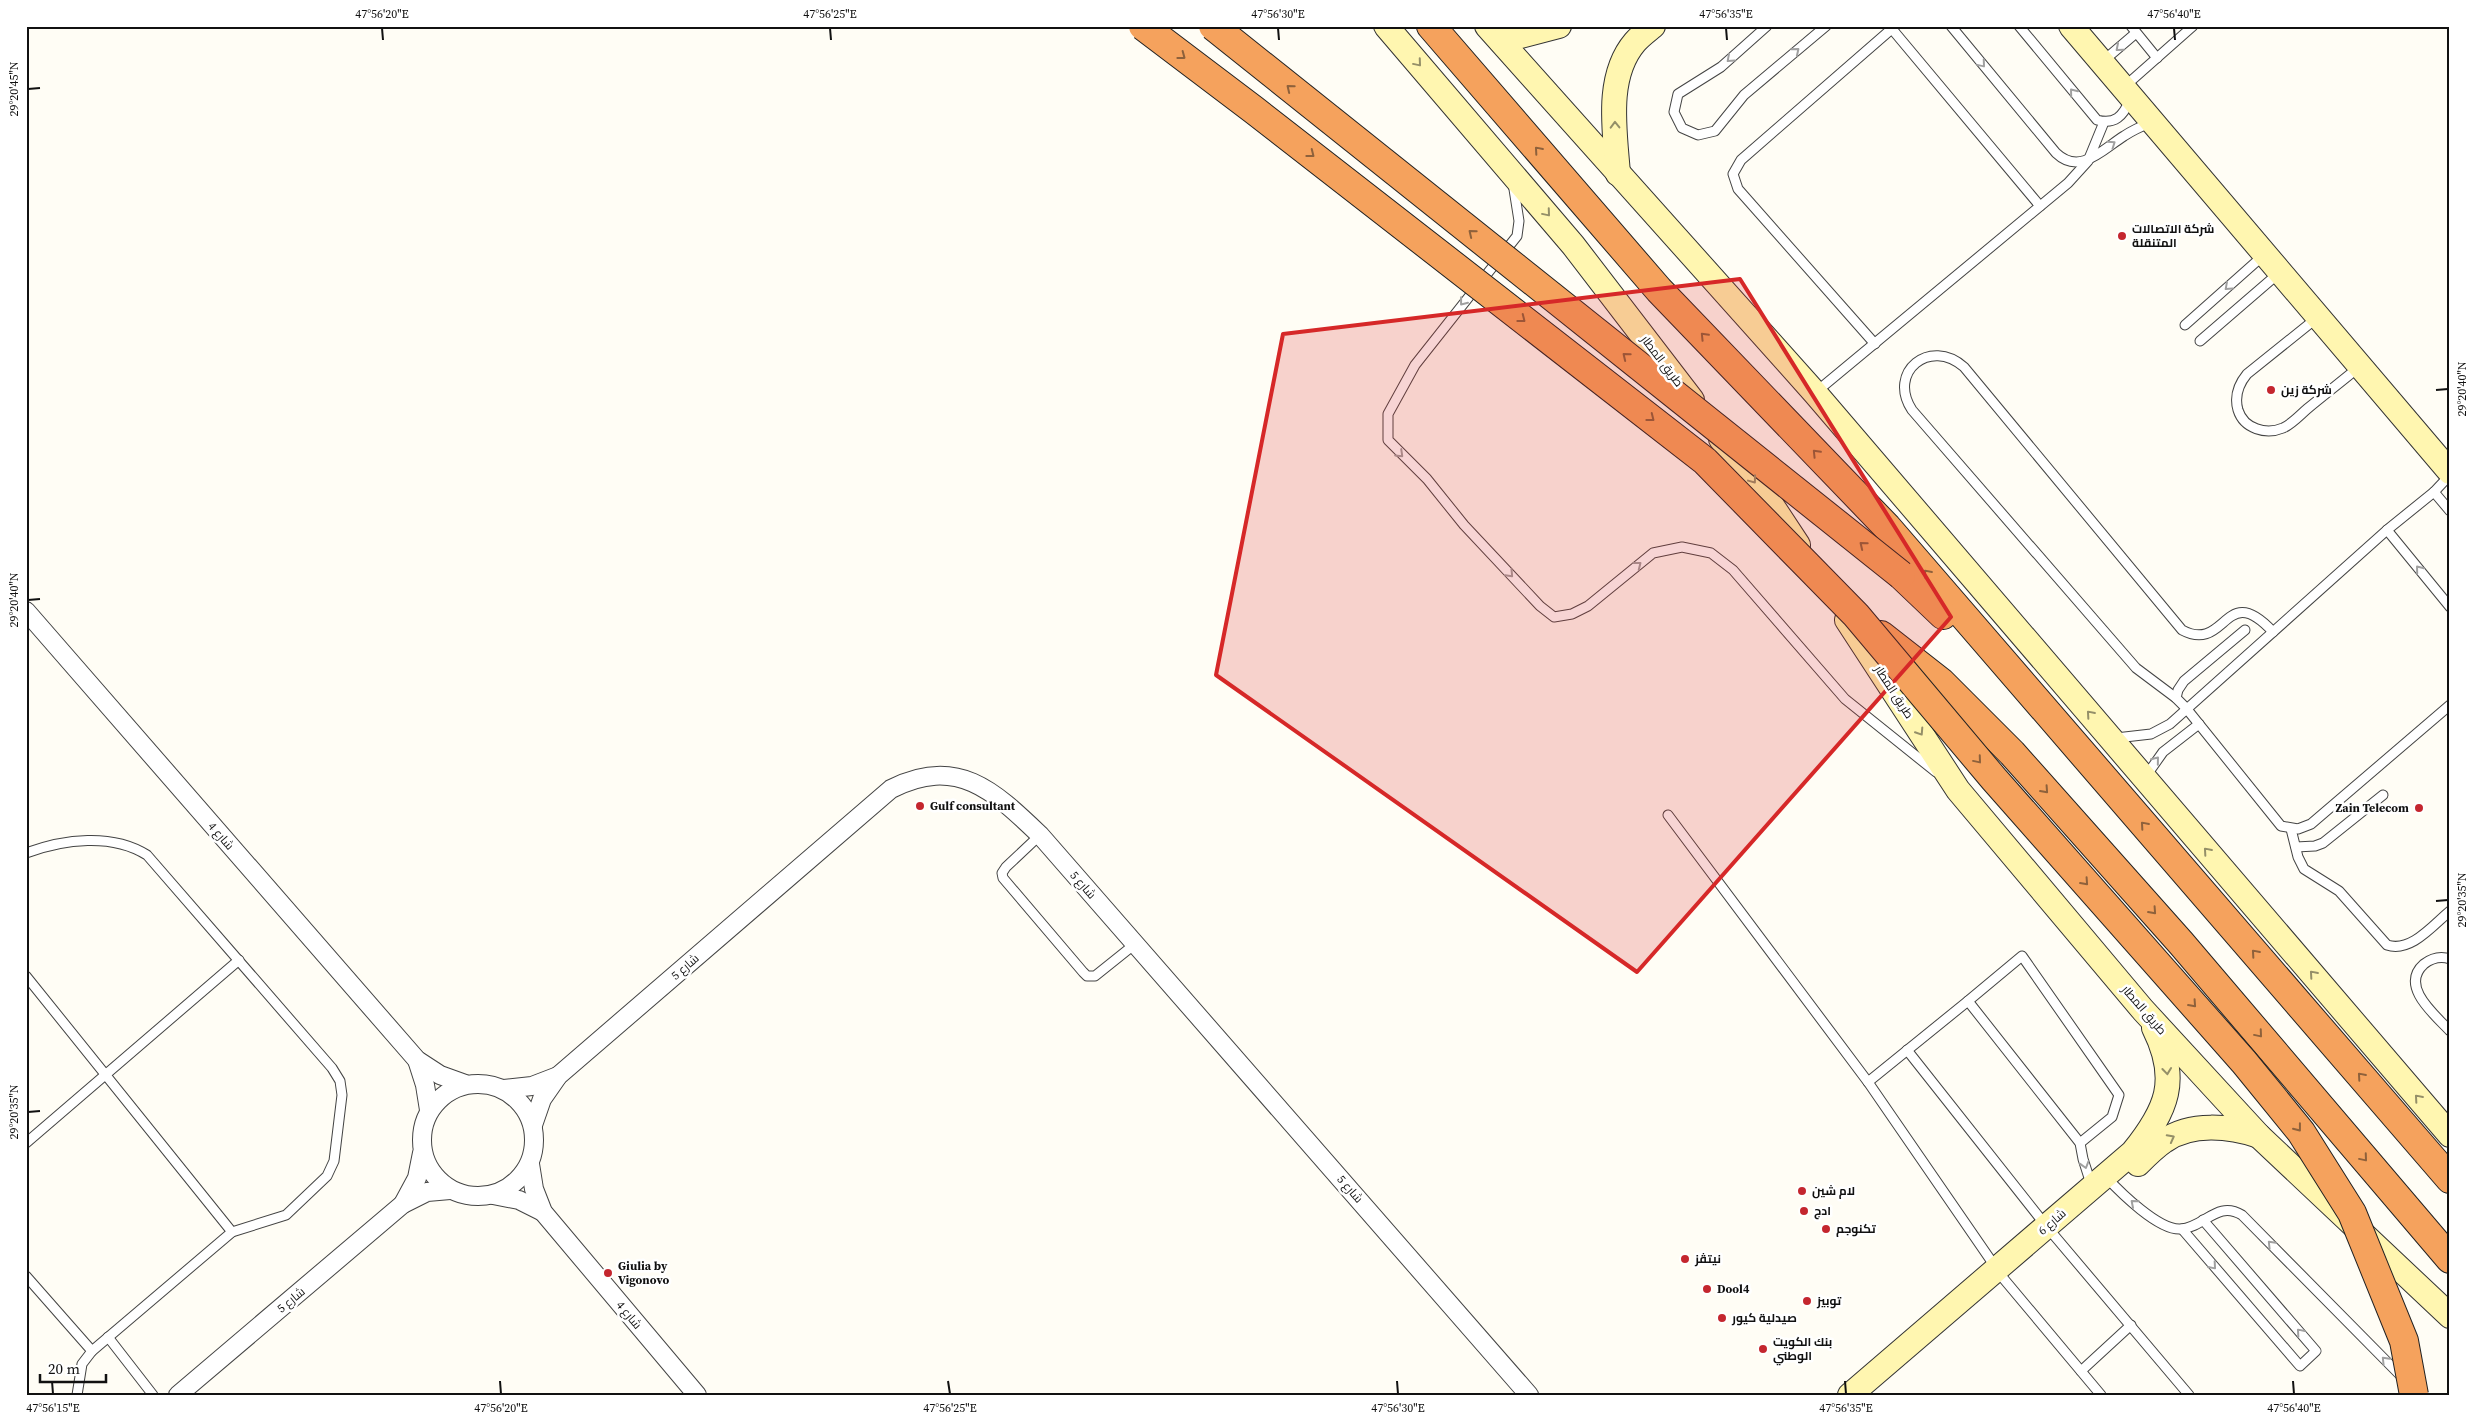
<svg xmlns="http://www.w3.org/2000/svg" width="2476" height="1421" viewBox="0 0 2476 1421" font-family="'Source Serif 4',Cairo,serif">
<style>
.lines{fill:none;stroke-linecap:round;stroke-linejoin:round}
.lane-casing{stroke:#444;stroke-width:11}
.street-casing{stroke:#444;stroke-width:20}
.secondary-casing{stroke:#333;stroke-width:26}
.highway-casing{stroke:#222;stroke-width:30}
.lane{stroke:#fff;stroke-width:9}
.street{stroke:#fff;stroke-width:18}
.secondary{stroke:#fff6b0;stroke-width:24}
.highway{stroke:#f5a25d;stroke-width:28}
.highway-bridge-casing{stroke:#222;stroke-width:30;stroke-linecap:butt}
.highway-bridge{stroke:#f5a25d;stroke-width:28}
.oneway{stroke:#a0a0a0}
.oneway2{stroke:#8e613b}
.oneway3{stroke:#948f68}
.marked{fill:#d62828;fill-opacity:0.2;stroke:#d62828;stroke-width:4;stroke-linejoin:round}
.ticks{fill:none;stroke:#111;stroke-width:2}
.poi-dot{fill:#c4262e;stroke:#fff;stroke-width:2}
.labels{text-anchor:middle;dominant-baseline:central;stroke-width:5;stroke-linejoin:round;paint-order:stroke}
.poi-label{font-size:12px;font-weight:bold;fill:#111;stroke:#fff;text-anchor:start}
.street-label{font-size:12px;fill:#111;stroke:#fff}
.neatline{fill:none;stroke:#111;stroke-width:2}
.ticks-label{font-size:12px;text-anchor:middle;fill:#111}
</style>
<rect width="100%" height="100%" fill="#fffdf5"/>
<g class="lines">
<defs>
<g id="lane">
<polyline points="1767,26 1721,67 1678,94 1674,112 1682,128 1698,135 1715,131 1744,95 1826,26"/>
<path d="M1951 26 2056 153C2080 176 2103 149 2124 136 2133 130 2142 126 2152 122"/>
<path d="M2019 26 2097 120C2115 125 2123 116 2130 100"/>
<polyline points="2131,26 2157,58"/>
<polyline points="1892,29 2040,206"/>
<polyline points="2102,62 2136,33"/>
<polyline points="2124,87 2193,26"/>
<polyline points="1513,183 1519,221 1517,236 1415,365 1388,414 1388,440 1427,479 1464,525 1540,606 1554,617 1572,614 1588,606 1653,553 1682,547 1711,553 1733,570 1845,699 1936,772"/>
<path d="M2318 317 2247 374C2238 385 2234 396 2238 410 2244 429 2266 435 2283 428 2292 424 2300 415 2307 409 2324 395 2342 381 2359 367"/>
<polyline points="2185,325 2265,254"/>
<polyline points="2200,341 2280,272"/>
<polyline points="1875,344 1738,189 1733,174 1741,160 1895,26"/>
<polyline points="1816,392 2068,183 2088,161 2104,122"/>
<polyline points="2434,492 2450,511"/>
<polyline points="2387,530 2450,607"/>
<path d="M2273 632C2224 579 2227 654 2182 630L1964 367C1930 337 1887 372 1912 410L2136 668 2176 698 2186 708 2281 826 2298 829 2311 824 2450 705"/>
<polyline points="2176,698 2178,690 2184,681 2245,630"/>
<polyline points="2116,738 2151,734 2170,724 2387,530 2434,492 2450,475"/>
<polyline points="2146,776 2163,752 2199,724"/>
<polyline points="1668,815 1868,1082 2003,1278 2101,1395"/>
<path d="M2291 829 2298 857 2304 869 2339 891 2387 945C2411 953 2433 925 2450 911"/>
<polyline points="1040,835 1006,867 1002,873 1003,878 1083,972 1087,976 1095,976 1135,944"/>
<polyline points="2296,847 2315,846 2323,843 2383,795"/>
<path d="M26 853C64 839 112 833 147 855L332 1068 340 1081 342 1095 334 1161 327 1176 286 1215 232 1232 92 1351 82 1364 77 1395"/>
<path d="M2450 959C2441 956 2432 958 2424 964 2399 986 2435 1015 2450 1031"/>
<polyline points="26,976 232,1232"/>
<polyline points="1968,1001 2022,956 2119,1095 2112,1117 2080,1143"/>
<polyline points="1907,1050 2047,1227 2189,1395"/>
<polyline points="1868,1082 1968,1001 2080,1143 2083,1159 2092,1187"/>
<polyline points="26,1143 239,960"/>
<path d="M2106 1177C2120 1192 2159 1231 2181 1229 2205 1227 2217 1200 2242 1215L2403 1378"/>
<polyline points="2182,1229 2300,1366 2316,1351 2203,1220"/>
<polyline points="26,1276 92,1351"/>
<polyline points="108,1337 153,1395"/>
<polyline points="2081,1371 2131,1325"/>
</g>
<g id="street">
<polyline points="26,611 417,1060 440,1075 465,1084"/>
<polyline points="417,1060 425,1085 429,1110"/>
<circle cx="478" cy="1140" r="56"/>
<polyline points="504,1089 532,1086 558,1076"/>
<path d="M533 1125 542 1099 558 1076 891 789C957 755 994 791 1040 835L1529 1395"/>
<polyline points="530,1164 534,1189 543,1212 697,1395"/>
<polyline points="493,1195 519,1200 543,1212"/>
<polyline points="403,1204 417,1178 422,1153"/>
<polyline points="178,1395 403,1204 427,1192 450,1190"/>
</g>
<g id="secondary">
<polyline points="1386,26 1573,245 1692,400"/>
<polyline points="1487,26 1815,393 2450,1135"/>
<polyline points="2071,26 2450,472"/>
<polyline points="1501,41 1559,26"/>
<path d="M1618 174C1615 132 1605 77 1635 42 1640 36 1647 31 1653 26"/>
<polyline points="1721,439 1773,507 1798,545"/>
<polyline points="1847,620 1958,790 2143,1010 2259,1136 2450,1316"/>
<path d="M2138 1164C2146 1156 2155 1147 2164 1141 2191 1122 2230 1126 2259 1136"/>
<path d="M1850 1395 2133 1152C2167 1110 2180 1080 2154 1028"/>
</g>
<g id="highway">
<polyline points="1431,26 1659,290 1887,527 2450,1179"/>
<polyline points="1901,575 1943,615"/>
<polyline points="1881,635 1941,682 2012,753 2181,943 2450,1259"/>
</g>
</defs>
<!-- lane casing -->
<use href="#lane" class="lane-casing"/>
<!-- street casing -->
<use href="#street" class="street-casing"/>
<!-- secondary casing -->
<use href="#secondary" class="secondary-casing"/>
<!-- highway casing -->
<use href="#highway" class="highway-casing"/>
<!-- lane -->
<use href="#lane" class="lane"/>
<!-- street -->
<use href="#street" class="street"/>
<!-- secondary -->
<use href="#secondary" class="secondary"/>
<!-- highway -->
<use href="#highway" class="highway"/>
<defs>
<g id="highway-bridge">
<polyline points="1143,26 1254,110 1705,461 1856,615 1994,779 2244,1062 2301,1132 2352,1213 2404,1341 2414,1395"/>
<polyline points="1213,26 1901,575"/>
</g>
</defs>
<!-- highway-bridge casing -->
<use href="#highway-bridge" class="highway-bridge-casing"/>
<!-- highway-bridge -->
<use href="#highway-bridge" class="highway-bridge"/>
</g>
<!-- one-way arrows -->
<defs><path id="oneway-chevron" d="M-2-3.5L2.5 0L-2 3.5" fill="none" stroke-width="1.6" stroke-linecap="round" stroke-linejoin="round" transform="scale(1.25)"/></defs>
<g class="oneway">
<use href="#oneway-chevron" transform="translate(2119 48) rotate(139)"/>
<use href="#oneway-chevron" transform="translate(1796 51) rotate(-40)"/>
<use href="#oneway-chevron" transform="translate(1730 59) rotate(138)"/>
<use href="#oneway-chevron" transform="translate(1982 64) rotate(50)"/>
<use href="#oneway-chevron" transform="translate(2073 92) rotate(-129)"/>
<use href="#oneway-chevron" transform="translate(2112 144) rotate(-35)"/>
<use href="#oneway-chevron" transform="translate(2228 287) rotate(138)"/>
<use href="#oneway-chevron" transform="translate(1463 302) rotate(128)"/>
<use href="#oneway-chevron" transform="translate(1400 454) rotate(44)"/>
<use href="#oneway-chevron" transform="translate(1638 565) rotate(-38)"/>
<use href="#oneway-chevron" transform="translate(2419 569) rotate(-129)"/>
<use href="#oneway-chevron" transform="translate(1510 574) rotate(47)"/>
<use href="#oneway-chevron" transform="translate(2156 760) rotate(-51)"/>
<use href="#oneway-chevron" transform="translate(2085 1165) rotate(73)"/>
<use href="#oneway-chevron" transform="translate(2134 1203) rotate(-139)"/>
<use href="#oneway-chevron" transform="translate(2271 1244) rotate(-134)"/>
<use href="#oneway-chevron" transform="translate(2213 1266) rotate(49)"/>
<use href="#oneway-chevron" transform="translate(2300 1332) rotate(-131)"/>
<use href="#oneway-chevron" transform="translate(2385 1360) rotate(-134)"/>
</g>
<g class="oneway2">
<use href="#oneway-chevron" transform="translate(1182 56) rotate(37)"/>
<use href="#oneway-chevron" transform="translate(1290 88) rotate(-141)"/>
<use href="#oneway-chevron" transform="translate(1538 150) rotate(-131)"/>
<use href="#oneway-chevron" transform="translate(1311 154) rotate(38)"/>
<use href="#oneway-chevron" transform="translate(1472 233) rotate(-141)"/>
<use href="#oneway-chevron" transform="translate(1522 319) rotate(38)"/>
<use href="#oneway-chevron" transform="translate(1704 336) rotate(-134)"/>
<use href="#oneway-chevron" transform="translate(1626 356) rotate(-141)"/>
<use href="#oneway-chevron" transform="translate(1651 418) rotate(38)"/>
<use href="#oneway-chevron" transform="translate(1816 453) rotate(-134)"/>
<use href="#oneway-chevron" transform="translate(1863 545) rotate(-141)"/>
<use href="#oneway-chevron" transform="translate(1927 573) rotate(-131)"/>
<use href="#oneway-chevron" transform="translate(1978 760) rotate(50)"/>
<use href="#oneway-chevron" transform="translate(2045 790) rotate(48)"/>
<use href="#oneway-chevron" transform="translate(2144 825) rotate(-131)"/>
<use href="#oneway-chevron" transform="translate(2085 882) rotate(48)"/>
<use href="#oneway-chevron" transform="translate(2153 911) rotate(48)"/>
<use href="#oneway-chevron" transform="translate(2255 953) rotate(-131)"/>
<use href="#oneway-chevron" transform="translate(2193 1004) rotate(48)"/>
<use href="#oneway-chevron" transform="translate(2259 1034) rotate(50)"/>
<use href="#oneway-chevron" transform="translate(2361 1076) rotate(-131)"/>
<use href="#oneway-chevron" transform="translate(2298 1128) rotate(52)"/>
<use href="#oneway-chevron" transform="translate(2364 1158) rotate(50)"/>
</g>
<g class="oneway3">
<use href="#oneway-chevron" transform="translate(1418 63) rotate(50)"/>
<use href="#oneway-chevron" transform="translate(1615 125) rotate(-91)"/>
<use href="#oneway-chevron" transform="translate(1547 213) rotate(50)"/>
<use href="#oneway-chevron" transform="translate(1753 480) rotate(53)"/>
<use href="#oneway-chevron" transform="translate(2090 714) rotate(-131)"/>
<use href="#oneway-chevron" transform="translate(1920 732) rotate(57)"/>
<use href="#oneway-chevron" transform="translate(2207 851) rotate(-131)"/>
<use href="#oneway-chevron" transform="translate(2313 974) rotate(-131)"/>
<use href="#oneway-chevron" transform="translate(2167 1071) rotate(84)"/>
<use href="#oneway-chevron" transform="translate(2418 1098) rotate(-131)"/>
<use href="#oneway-chevron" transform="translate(2171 1138) rotate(-28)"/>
</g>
<!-- marked area -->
<path class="marked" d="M1740 279 1951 617 1637 972 1216 675 1283 334Z"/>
<!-- ticks -->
<path class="ticks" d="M382 28 383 40M830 28 831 40M1278 28 1279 40M1726 28 1727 40M2174 28 2175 40M28 89 40 88M2436 390 2448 389M28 600 40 599M2436 901 2448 900M28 1112 40 1111M52 1381 53 1394M500 1381 501 1394M948 1381 950 1394M1397 1381 1398 1394M1845 1381 1846 1394M2293 1381 2294 1394"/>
<!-- markers -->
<g class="poi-dot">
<circle cx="2122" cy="236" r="5"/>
<circle cx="2271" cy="390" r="5"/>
<circle cx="920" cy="806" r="5"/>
<circle cx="2419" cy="808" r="5"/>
<circle cx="1802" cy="1191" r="5"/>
<circle cx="1804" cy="1211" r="5"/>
<circle cx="1826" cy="1229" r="5"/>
<circle cx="1685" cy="1259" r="5"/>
<circle cx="608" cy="1273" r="5"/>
<circle cx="1707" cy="1289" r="5"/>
<circle cx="1807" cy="1301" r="5"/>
<circle cx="1722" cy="1318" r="5"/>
<circle cx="1763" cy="1349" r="5"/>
</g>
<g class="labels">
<!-- poi labels -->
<g class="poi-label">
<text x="2132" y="229">شركة الاتصالات<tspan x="2132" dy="14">المتنقلة</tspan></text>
<text x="2281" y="390">شركة زين</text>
<text x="930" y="806">Gulf consultant</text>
<text x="2409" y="808" text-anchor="end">Zain Telecom</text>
<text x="1812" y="1191">لام شين</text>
<text x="1814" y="1211">ادج</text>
<text x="1836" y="1229">تكنوجم</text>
<text x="1695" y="1259">نيتڤز</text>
<text x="618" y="1266">Giulia by<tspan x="618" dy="14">Vigonovo</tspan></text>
<text x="1717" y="1289">Dool4</text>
<text x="1817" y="1301">توبيز</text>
<text x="1732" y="1318">صيدلية كيور</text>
<text x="1773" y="1342">بنك الكويت<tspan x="1773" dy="14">الوطني</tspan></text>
</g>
<!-- street labels -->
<g class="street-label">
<text transform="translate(1662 361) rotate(53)">طريق المطار</text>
<text transform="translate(1894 692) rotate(57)">طريق المطار</text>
<text transform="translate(221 836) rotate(49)">شارع 4</text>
<text transform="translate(1083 885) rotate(49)">شارع 5</text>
<text transform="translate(685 967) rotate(-41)">شارع 5</text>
<text transform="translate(2144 1010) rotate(49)">طريق المطار</text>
<text transform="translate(1350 1189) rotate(49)">شارع 5</text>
<text transform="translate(2052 1222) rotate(-41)">شارع 6</text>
<text transform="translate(291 1300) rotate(-40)">شارع 5</text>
<text transform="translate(629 1315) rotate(50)">شارع 4</text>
</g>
</g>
<!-- border -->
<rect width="2476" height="1421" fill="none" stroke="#ffffff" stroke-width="55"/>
<!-- scale -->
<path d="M40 1374v8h66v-8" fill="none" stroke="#111111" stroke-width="2.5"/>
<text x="48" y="1374" font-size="15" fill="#111111" stroke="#ffffff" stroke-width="4" paint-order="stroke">20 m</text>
<rect x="28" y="28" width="2420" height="1366" class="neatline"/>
<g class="ticks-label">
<text x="382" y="18">47°56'20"E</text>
<text x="830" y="18">47°56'25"E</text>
<text x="1278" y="18">47°56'30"E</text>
<text x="1726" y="18">47°56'35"E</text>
<text x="2174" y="18">47°56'40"E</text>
<text transform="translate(14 89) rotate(-90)" y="4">29°20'45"N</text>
<text transform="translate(2462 389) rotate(-90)" y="4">29°20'40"N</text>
<text transform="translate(14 600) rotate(-90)" y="4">29°20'40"N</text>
<text transform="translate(2462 900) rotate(-90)" y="4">29°20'35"N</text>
<text transform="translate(14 1112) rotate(-90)" y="4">29°20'35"N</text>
<text x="53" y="1412">47°56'15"E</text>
<text x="501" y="1412">47°56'20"E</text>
<text x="950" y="1412">47°56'25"E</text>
<text x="1398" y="1412">47°56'30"E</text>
<text x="1846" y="1412">47°56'35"E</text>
<text x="2294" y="1412">47°56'40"E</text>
</g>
</svg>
